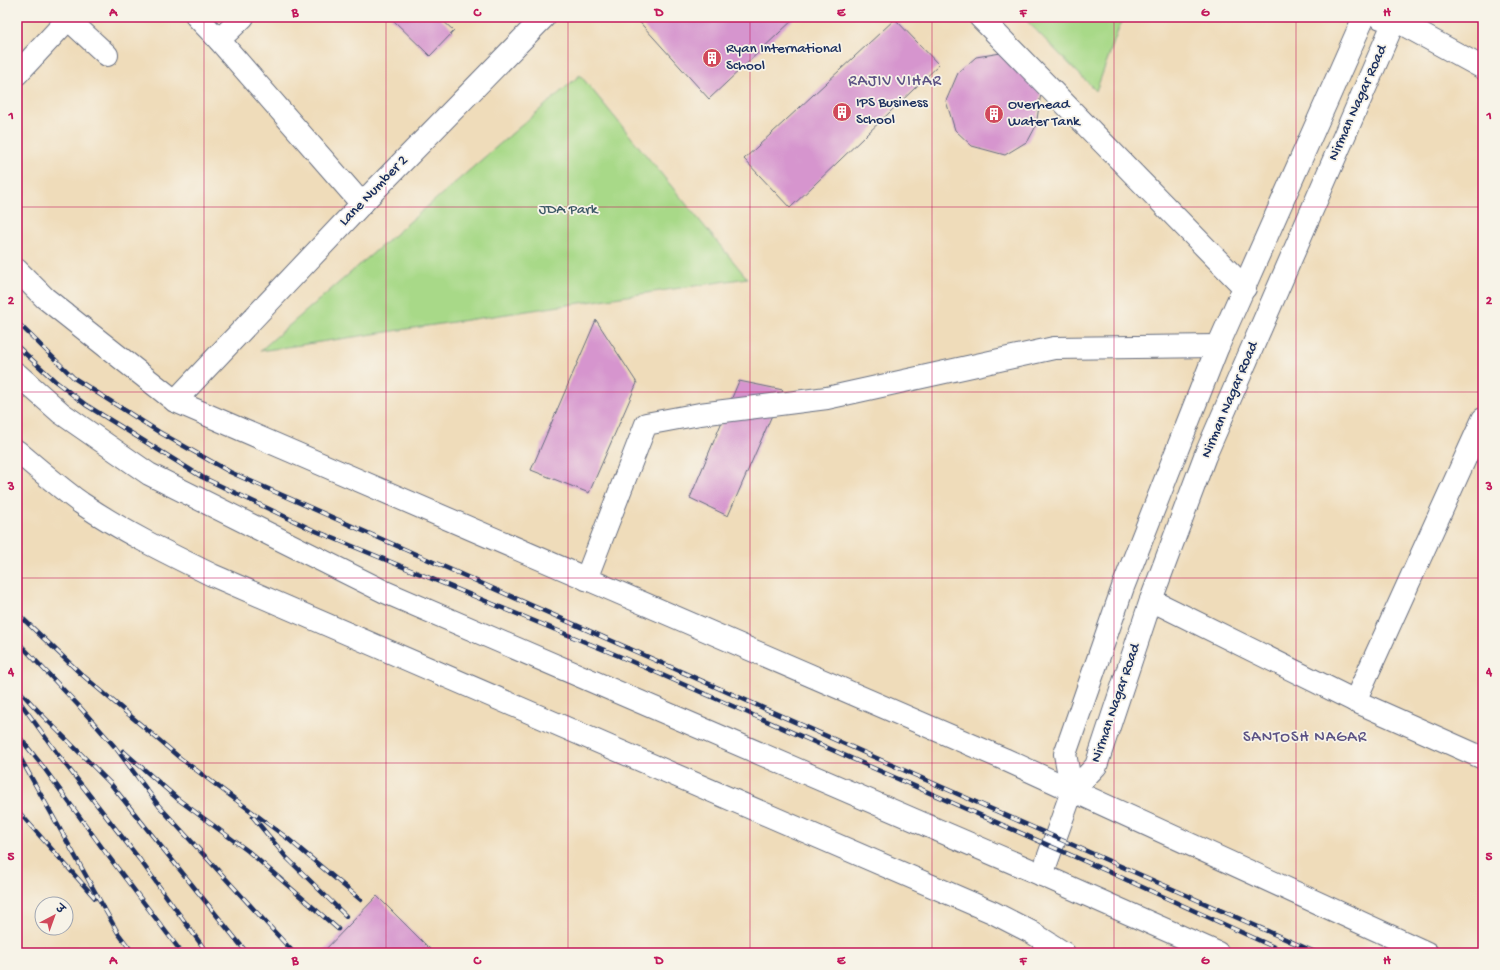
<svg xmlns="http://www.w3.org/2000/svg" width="1500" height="970" viewBox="0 0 1500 970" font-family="'Gochi Hand','Playpen Sans Deva',sans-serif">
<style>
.green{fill:#a8d988;stroke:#628473}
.building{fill:#d695ce}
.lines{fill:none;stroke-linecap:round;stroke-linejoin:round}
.minor-casing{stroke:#656c7e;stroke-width:24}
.major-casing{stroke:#656c7e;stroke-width:24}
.minor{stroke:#fff;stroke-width:22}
.major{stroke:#fff;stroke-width:22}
.rail-casing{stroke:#1b2f5e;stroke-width:4.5}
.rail{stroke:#f7f3e8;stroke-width:3;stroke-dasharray:9;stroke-linecap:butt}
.grid{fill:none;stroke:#c2185b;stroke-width:1;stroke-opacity:0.55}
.labels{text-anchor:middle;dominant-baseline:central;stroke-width:3.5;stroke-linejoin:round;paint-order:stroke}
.poi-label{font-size:15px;fill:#1b2f5e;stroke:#f7f3e8;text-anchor:start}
.street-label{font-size:15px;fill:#1b2f5e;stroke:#f7f3e8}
.park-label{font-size:15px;fill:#3e5a68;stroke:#f7f3e8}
.neighbourhood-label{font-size:16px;letter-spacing:1px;fill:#5c5385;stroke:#f7f3e8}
.neatline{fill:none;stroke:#c2185b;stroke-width:1.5}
.grid-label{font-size:13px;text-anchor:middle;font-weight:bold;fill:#c2185b}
</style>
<rect width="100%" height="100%" fill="#f7f3e8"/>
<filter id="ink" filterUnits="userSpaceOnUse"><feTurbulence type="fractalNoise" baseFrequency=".025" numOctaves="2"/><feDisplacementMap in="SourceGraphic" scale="8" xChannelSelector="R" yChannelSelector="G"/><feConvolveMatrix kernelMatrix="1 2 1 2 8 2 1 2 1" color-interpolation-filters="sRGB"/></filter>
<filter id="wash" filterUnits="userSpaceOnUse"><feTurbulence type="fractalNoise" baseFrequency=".012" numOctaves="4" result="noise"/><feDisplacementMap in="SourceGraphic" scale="16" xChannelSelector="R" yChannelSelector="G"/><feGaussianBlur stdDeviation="0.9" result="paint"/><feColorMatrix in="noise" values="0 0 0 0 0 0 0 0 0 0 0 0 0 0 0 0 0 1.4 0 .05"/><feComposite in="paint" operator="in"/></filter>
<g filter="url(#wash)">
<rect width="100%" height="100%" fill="#efdcba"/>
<!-- green -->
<g class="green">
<polygon points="1023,17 1123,17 1096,91"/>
<polygon points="580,75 747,278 260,351 270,342"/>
</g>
<g id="blocks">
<!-- building -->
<g class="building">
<polygon points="390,17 439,17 454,31 430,56"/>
<polygon points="635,17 796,17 709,99"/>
<polygon points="895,19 939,65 790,208 744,159"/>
<polygon points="1001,53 1041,93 1036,126 1028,141 1005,155 972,146 955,130 946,101 958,73 976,57"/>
<polygon points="596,320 637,383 589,493 531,470"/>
<polygon points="739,381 783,390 728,516 690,498"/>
<polygon points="377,896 434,953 322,953"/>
</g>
</g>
</g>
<g filter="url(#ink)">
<use href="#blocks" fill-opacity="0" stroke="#656c7e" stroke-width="1"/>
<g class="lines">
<defs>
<g id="minor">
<polyline points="197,17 219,40 362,204"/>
<polyline points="980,17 1245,288"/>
<polyline points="1381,18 1395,20 1483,68"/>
<polyline points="68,19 107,55"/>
<polyline points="219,40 243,17"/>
<polyline points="17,74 70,17"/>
<polyline points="175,401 374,191 544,17"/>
<path d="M17 451C38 469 59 487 81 503 122 531 167 553 212 575L992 912 1031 932 1064 953"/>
<polyline points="586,579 646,424 700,414 827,398 1054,348 1218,346"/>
<polyline points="1151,600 1355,701 1483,758"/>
<polyline points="1355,701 1483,419"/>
<polyline points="1072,791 1065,754 1123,587 1218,346 1364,17"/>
<polyline points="1042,875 1072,791 1096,766 1151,600 1205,456 1396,17"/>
</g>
<g id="major">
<polyline points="17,270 45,298 175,401 1004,759 1427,953"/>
<polyline points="17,374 61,413 149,474 385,592 1042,875 1218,953"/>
</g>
</defs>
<!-- minor casing -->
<use href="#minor" class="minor-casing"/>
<!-- major casing -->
<use href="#major" class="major-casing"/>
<!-- minor -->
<use href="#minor" class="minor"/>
<!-- major -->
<use href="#major" class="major"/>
<defs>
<g id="rail">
<polyline points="17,322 74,378 159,432 230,472 1317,953"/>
<polyline points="17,346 55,381 86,405 202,477 311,529 619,656 1107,871 1287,953"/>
<polyline points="17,613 80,673 180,758 287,838 361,900"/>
<polyline points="17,641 78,705 115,747 159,806 294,953"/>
<polyline points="17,688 42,715 110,783 247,953"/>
<polyline points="17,698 59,756 140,860 203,947 209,953"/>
<polyline points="17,734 44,768 106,853 182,953"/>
<polyline points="123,751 179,800 248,851 338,929"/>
<polyline points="17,752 118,933 133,953"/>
<polyline points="17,810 95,898"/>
<polyline points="253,817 286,857 346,916"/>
</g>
</defs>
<!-- rail casing -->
<use href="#rail" class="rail-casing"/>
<!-- rail -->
<use href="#rail" class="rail"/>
</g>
</g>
<!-- grid -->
<path class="grid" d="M204 17V953M386 17V953M568 17V953M750 17V953M932 17V953M1114 17V953M1296 17V953M17 207H1483M17 392H1483M17 578H1483M17 763H1483"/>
<!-- icons -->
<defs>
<symbol id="building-disc" viewBox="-11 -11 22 22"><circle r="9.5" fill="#d1495b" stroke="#f7f3e8"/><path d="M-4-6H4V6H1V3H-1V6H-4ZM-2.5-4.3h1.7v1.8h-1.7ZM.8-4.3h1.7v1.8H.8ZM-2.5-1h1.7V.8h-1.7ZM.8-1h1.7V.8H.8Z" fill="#fff"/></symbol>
</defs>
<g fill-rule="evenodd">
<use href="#building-disc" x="701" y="47" width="22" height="22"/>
<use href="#building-disc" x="831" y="101" width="22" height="22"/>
<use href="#building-disc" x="983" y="103" width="22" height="22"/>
</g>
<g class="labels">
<!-- poi labels -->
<g class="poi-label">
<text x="726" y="49">Ryan International<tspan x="726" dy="17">School</tspan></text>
<text x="856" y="103">IPS Business<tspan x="856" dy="17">School</tspan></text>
<text x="1008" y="105">Overhead<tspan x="1008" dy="17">Water Tank</tspan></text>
</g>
<!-- street labels -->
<g class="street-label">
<text transform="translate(1358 103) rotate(-66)">Nirman Nagar Road</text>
<text transform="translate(374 191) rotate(-46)">Lane Number 2</text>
<text transform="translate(1230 400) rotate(-67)">Nirman Nagar Road</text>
<text transform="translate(1116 703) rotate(-71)">Nirman Nagar Road</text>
</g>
<!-- park labels -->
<g class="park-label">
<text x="568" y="210">JDA Park</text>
</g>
<!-- neighbourhood labels -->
<g class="neighbourhood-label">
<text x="895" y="82">RAJIV VIHAR</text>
<text x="1305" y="738">SANTOSH NAGAR</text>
</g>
</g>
<!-- margin -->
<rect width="1500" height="970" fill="none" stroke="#f7f3e8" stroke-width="44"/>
<!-- north arrow -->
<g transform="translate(54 916) rotate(41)"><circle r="19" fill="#f7f3e8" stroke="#9fa5b1"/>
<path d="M0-3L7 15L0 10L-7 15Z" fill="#d1495b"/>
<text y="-6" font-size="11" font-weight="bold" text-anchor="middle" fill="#1b2f5e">उ</text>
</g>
<rect x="22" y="22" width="1456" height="926" class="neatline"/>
<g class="grid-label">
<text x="113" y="16">A</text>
<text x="295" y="16">B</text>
<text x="477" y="16">C</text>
<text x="659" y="16">D</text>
<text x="841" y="16">E</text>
<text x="1023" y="16">F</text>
<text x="1205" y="16">G</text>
<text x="1387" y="16">H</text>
<text x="11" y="119">1</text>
<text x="1489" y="119">1</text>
<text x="11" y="304">2</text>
<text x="1489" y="304">2</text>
<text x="11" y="490">3</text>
<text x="1489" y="490">3</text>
<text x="11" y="675">4</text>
<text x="1489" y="675">4</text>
<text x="11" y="860">5</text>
<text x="1489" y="860">5</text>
<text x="113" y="964">A</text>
<text x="295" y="964">B</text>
<text x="477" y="964">C</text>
<text x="659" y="964">D</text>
<text x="841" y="964">E</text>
<text x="1023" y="964">F</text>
<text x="1205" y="964">G</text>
<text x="1387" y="964">H</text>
</g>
</svg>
